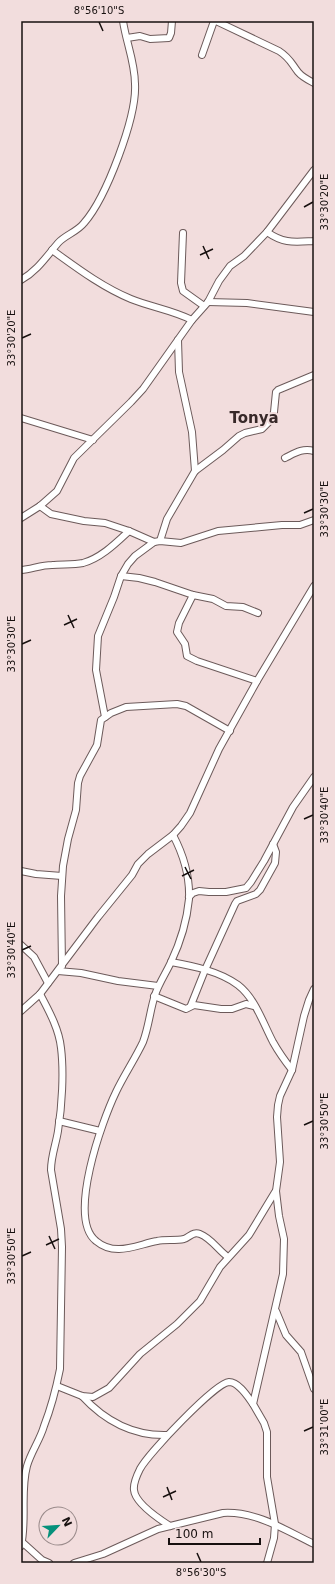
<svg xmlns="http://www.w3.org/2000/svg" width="335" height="1584" viewBox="0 0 335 1584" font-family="'DejaVu Sans',sans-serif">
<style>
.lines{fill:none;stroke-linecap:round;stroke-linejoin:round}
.street-casing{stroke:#6c5a5a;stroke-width:8}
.street{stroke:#fff;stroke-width:6}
.ticks{fill:none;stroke:#17100f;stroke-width:1.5}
.labels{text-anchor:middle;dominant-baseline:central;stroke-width:4;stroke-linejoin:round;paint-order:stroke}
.quarter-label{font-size:15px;font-weight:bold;fill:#372828;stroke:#f2dddd}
.neatline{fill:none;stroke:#17100f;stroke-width:1.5}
.ticks-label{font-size:10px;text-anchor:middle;fill:#17100f}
</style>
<rect width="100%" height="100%" fill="#f2dddd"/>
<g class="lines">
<defs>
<g id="street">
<path d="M216 21 279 51C290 58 291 63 298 72 302 77 308 80 314 83"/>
<polyline points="127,38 140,36 150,39 169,38 171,33 172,21"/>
<polyline points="202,55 214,21"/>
<path d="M267 232C284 244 294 242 314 241"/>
<polyline points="183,233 181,283 183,291 204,306"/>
<path d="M52 250C77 268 102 287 131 299 151 307 172 310 192 320"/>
<path d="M21 280C37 271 46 257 58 243 65 235 77 232 84 223 106 198 137 117 135 84 135 62 126 42 123 21"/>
<polyline points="208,302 247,303 314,312"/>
<polyline points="178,340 179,372 192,432 195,471"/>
<polyline points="21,418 93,440"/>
<path d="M285 458C295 453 302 448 314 451"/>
<polyline points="40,506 51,514 84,521 105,523 129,531 154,542"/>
<polyline points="21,518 40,506 57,491 74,458 131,402 143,389 192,320 208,302 219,281 230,266 244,256 267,232 314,170"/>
<polyline points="160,541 167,519 195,471 223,450 239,436 245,433 262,429 271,420 274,412 276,392 278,390 314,375"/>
<path d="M21 570C32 569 41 565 52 565 62 564 73 565 83 563 101 558 116 543 129 531"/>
<polyline points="121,576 139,578 155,582 193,595 213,599 226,606 243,607 258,613"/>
<polyline points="193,595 179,623 177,632 185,644 187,656 197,661 257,681"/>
<polyline points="105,717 96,670 98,636 114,597 121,576 128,564 135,556 154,542 160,541 181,543 218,531 282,525 300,525 314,520"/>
<path d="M173 835C183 854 190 876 189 899 187 920 180 943 171 962 166 973 159 983 155 995 150 1010 149 1026 143 1042 135 1059 124 1075 116 1092 102 1121 67 1218 96 1241 115 1257 136 1245 157 1241 165 1239 175 1241 184 1239 190 1237 193 1231 200 1234 211 1238 219 1251 228 1257"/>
<polyline points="21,871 36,874 62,876"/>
<polyline points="189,897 193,893 199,891 209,892 226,892 246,888 251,882 264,861 293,807 314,777"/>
<polyline points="21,945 34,957 48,983"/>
<path d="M171 962C193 966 219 971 238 985 255 998 263 1023 273 1042 278 1051 285 1061 292 1070"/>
<polyline points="62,966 61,896 63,866 68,839 76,810 78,783 80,776 97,745 101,720 111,713 126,707 177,704 186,706 230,731"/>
<polyline points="58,971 81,973 118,981 158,986"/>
<polyline points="154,996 186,1009 194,1005 221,1009 232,1009 246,1004 254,1006"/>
<polyline points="191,1005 205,970 235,904 237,901 256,894 260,890 275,863 276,852 273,844"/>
<polyline points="21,1011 40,994 98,917 132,875 138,864 148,854 173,835 181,826 190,813 219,749 257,681 314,586"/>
<polyline points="59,1121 100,1131"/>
<polyline points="276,1311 286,1335 301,1352 314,1389"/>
<polyline points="57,1386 82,1396 93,1397 109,1388 140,1354 177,1324 200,1301 220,1267 249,1235 275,1192"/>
<path d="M82 1396C105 1421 133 1436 167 1435"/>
<path d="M170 1526C159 1519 135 1503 134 1490 133 1483 137 1475 140 1469 148 1454 215 1383 229 1382 239 1382 248 1397 253 1404"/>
<polyline points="22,1542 42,1560 49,1563"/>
<path d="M21 1546C27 1520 20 1492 27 1466 31 1452 40 1440 44 1426 51 1408 56 1389 60 1369L62 1247 61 1229 51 1170C51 1156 56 1144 58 1131 62 1106 64 1072 61 1048 59 1029 49 1011 40 994"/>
<path d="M74 1563 103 1554 158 1529 223 1513C256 1511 285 1530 314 1544"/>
<polyline points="267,1563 274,1538 275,1524 267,1477 267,1432 264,1423 253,1404 283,1274 284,1239 279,1216 276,1191 280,1162 277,1117 278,1105 280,1096 292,1070 304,1016 309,1000 314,989"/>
</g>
</defs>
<!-- street casing -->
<use href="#street" class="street-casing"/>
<!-- street -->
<use href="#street" class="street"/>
</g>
<!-- ticks -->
<path class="ticks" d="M99 22 103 31M304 207 313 202M203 246 209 259M200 255 213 249M22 338 31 334M304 513 313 509M68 615 74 628M64 625 77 619M22 644 31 640M304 819 313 815M185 867 191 879M182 876 194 870M22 950 31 946M304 1125 313 1121M49 1236 55 1249M46 1245 59 1239M22 1256 31 1252M304 1431 313 1427M167 1487 172 1500M163 1497 176 1491M197 1553 201 1562"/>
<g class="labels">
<!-- quarter labels -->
<g class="quarter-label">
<text x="254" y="418">Tonya</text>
</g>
</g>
<!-- border -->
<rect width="335" height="1584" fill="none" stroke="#f2dddd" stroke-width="44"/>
<!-- north arrow -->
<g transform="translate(58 1526) rotate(65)"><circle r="19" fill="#f2dddd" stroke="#9a8b8b"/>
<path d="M0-3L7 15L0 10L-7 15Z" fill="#06917b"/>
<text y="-6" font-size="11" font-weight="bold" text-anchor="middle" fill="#17100f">N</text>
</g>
<!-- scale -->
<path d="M169 1538v6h91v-6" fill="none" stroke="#17100f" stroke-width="2"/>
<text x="175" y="1538" font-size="12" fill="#17100f" stroke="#f2dddd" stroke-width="3" paint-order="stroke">100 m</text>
<rect x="22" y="22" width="291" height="1540" class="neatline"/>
<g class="ticks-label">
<text x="99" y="14">8°56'10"S</text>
<text transform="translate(324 202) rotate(-90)" y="4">33°30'20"E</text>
<text transform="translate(11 338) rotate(-90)" y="4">33°30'20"E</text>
<text transform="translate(324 509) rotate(-90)" y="4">33°30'30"E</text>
<text transform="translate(11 644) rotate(-90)" y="4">33°30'30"E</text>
<text transform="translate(324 815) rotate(-90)" y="4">33°30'40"E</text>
<text transform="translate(11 950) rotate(-90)" y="4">33°30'40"E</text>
<text transform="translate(324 1121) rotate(-90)" y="4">33°30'50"E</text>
<text transform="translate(11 1256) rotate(-90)" y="4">33°30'50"E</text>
<text transform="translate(324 1427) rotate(-90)" y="4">33°31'00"E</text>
<text x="201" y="1576">8°56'30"S</text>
</g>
</svg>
